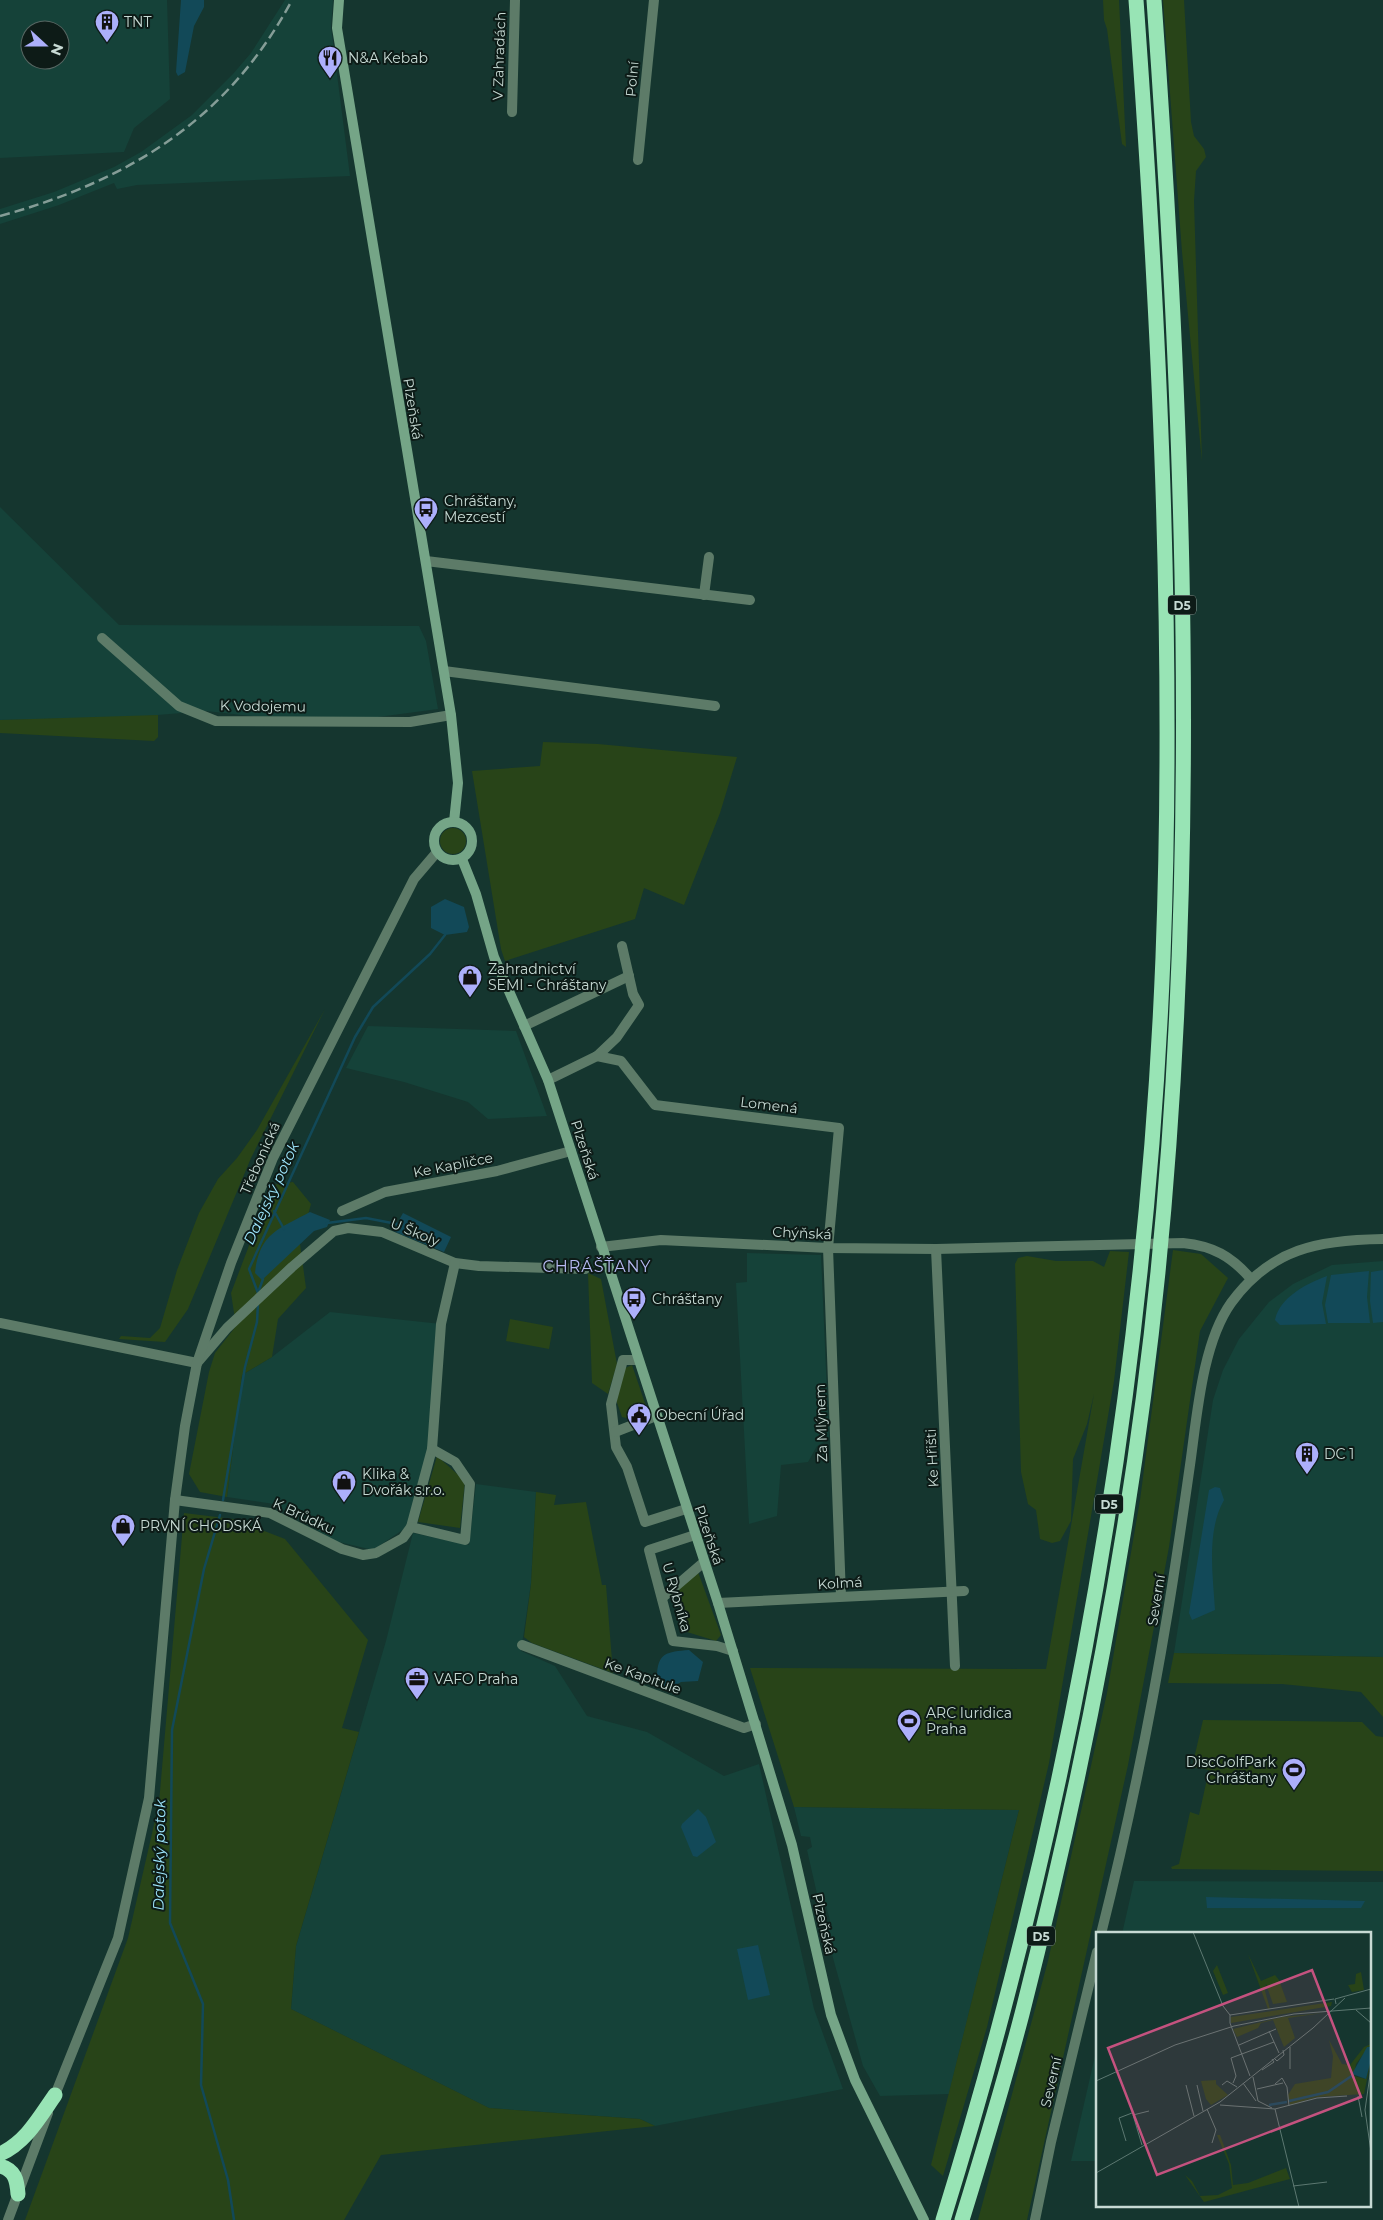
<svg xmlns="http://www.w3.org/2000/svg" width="1383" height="2220" viewBox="0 0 1383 2220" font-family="Montserrat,sans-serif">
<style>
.built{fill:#154239;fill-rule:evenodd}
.green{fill:#284418}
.water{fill:#124958}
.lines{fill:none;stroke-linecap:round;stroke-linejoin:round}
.stream{stroke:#124958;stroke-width:2.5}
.minor{stroke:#5d7b68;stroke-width:10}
.tertiary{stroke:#5d7b68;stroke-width:10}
.secondary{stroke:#75a587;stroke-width:10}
.motorway{stroke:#98e4b5;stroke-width:15}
.rail{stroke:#859d97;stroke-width:2.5;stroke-dasharray:10 5;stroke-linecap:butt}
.labels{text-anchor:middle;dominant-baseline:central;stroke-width:4;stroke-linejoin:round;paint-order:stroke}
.shield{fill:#0d1b17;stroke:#8fa19b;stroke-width:1}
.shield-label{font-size:12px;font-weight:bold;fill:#c7dad4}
.poi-label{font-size:14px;fill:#c7dad4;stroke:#0d1b17;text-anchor:start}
.street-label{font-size:14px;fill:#c7dad4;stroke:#0d1b17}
.water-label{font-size:15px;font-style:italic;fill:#9de5fc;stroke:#0d1b17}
.quarter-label{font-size:16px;letter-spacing:1px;fill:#b7baf3;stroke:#0d1b17}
.inset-river{fill:none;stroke:#124958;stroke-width:2.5}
.inset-road{fill:none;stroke:#5c7871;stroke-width:1}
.view{fill:#c4527f;fill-opacity:0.15;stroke:#c4527f;stroke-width:2.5}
.inset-edge{fill:none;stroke:#c7dad4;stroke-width:2.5}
</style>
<rect width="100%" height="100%" fill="#15362f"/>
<!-- built -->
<g class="built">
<path d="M0 0H167L170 99 134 128 124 152 0 158ZM30 30H60V60H30Z"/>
<polygon points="285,0 333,0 331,27 350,176 137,185 117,189 114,183 59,205 0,224 0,209 54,192 114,167 141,152 192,115 233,74 251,53"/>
<polygon points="0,507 119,625 419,626 426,641 438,709 378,717 270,718 206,711 133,717 0,720"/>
<polygon points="368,1026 516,1031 547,1116 488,1119 468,1102 404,1082 346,1068"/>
<polygon points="747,1253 821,1255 829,1439 817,1446 808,1462 781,1465 777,1516 749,1524 736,1283 747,1282"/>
<polygon points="1383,1261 1383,1657 1174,1653 1213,1400 1223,1370 1239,1339 1269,1302 1293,1284 1332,1265"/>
<polygon points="330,1312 441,1324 432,1449 407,1527 373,1550 335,1541 274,1504 227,1497 242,1375 272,1357"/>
<polygon points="476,1484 536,1492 531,1583 521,1651 555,1666 587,1716 647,1732 724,1776 759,1764 814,2009 843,2089 655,2126 640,2119 489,2108 291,2009 296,1946 386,1641 413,1533 469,1545"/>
<polygon points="794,1807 1019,1810 949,2094 880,2096 863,2066 833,1958 826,1923 830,1920 826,1906 820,1907 807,1850 812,1847 810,1837 801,1836"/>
<polygon points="1134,1881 1383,1882 1383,2160 1369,2160 1369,1934 1122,1934"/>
<polygon points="1097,2047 1097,2161 1071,2161"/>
</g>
<!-- green -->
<g class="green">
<polygon points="1103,0 1119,0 1126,147 1122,144 1107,29 1104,20"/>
<polygon points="1163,0 1184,0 1191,122 1194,136 1204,149 1206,157 1196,171 1194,201 1202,462 1182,252"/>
<polygon points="158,715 158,737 154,741 0,733 0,720"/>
<polygon points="543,742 598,744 737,757 720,813 684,905 644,888 635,919 505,961 501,949 472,771 540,766"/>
<circle cx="453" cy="841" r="13"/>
<polygon points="325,1009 251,1158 188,1309 165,1342 119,1339 121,1336 150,1338 160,1328 177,1270 199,1213 218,1179 237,1158 257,1130"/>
<polygon points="293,1182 311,1204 300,1244 306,1288 278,1319 272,1357 242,1375 227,1497 200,1492 189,1474 209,1372 215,1353 236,1326 231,1293 272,1185"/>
<polygon points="1173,1250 1201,1254 1228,1278 1200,1331 1169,1547 1128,1765 1027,2220 978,2220 1048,1961 1107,1693 1140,1500"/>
<polygon points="1110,1251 1129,1252 1114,1381 1049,1763 987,2027 943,2176 931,2165 1019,1810 794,1807 750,1668 1046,1669 1094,1394 1087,1424 1073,1459 1071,1521 1060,1541 1052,1543 1040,1539 1036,1510 1028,1504 1021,1472 1015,1264 1018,1258 1027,1256 1056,1261 1093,1261 1104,1267"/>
<polygon points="588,1273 601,1279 617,1364 608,1394 592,1383"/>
<polygon points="510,1319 553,1327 549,1349 506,1341"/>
<polygon points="632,1365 649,1415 635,1420 622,1417 616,1400 621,1370"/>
<polygon points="437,1456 465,1481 460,1528 418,1522"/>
<polygon points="536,1492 556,1495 554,1505 586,1502 602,1585 606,1585 613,1673 532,1643 524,1637 531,1584"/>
<polygon points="184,1513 233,1519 285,1539 368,1640 342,1728 359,1732 296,1946 291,2009 489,2108 640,2119 655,2126 381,2155 344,2220 25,2220 128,1938 159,1803"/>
<polygon points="698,1572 721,1635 716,1641 687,1632 676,1591"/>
<polygon points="1174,1653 1383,1657 1383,1717 1361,1692 1282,1684 1168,1683"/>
<polygon points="1203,1720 1362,1722 1376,1736 1383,1737 1383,1871 1172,1869 1171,1867 1179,1864 1190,1812 1199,1815 1209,1770 1192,1767"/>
</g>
<!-- water -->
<g class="water">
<polygon points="181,0 204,0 204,7 194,26 185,72 178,76 176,72"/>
<polygon points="445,899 464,907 469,927 467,932 445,935 431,928 431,907"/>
<path d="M310 1212 330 1220 327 1227 314 1231 262 1280 255 1273C259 1233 279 1229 310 1212Z"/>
<polygon points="403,1213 451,1237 444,1252 393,1231"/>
<polygon points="1383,1270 1383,1322 1373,1323 1370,1301 1371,1272"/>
<polygon points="1369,1271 1367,1297 1370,1323 1328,1323 1325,1305 1331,1275"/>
<path d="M1327 1276 1322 1303 1326 1324 1280 1325 1275 1320C1280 1297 1306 1284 1327 1276Z"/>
<path d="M1215 1487 1220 1488 1224 1500C1206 1532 1213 1575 1215 1610L1192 1620 1189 1613 1209 1490Z"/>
<path d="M689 1650 703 1662 698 1681 681 1682 667 1690 657 1678C657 1652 667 1652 689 1650Z"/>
<polygon points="698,1809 706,1817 716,1842 697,1857 693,1856 681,1827 682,1824"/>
<polygon points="1206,1897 1365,1901 1361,1908 1207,1908"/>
<polygon points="758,1945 770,1995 748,2000 737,1949"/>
</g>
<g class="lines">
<!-- stream -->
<g class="stream">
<polyline points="274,1211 284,1229"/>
<polyline points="327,1223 366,1218 397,1224"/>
<polyline points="259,1290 263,1279"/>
<polyline points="258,1293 249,1269 355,1037 373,1007 430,954 445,935"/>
<polyline points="223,1500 245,1367 257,1322 258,1303"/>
<polyline points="220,1515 204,1569 172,1730 170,1923 203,2004 201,2085 228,2180 234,2220"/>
</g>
<!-- minor -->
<g class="minor">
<polyline points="512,112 515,0"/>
<polyline points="638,160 654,0"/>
<polyline points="426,561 750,600"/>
<polyline points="704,595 709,557"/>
<polyline points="102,638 179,706 216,721 410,722 451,715"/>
<polyline points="444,671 715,706"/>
<polyline points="524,1026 629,976"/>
<polyline points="597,1056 621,1061 655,1105 839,1128 828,1248 841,1596"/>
<polyline points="548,1080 597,1056 617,1037 639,1005 633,994 622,946"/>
<polyline points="342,1211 385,1192 497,1171 571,1151"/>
<path d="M601 1247 661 1240 828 1248 936 1249 1183 1243C1213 1246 1231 1256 1251 1279"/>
<polyline points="936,1249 955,1666"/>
<polyline points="637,1360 623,1360 611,1404 616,1447 627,1467 645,1522 686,1509"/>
<polyline points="197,1363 227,1328 292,1267 334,1231 348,1228 382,1232 455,1263 479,1266 585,1269"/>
<polyline points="615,1432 656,1416"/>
<polyline points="175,1500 270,1513 342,1549 363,1555 376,1553 403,1538 411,1527 432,1449 441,1324 455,1263"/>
<polyline points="411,1527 465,1540 470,1484 455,1462 432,1449"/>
<polyline points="695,1535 649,1550 673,1641 717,1646 733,1651"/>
<polyline points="662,1598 704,1562"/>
<polyline points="718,1603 964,1591"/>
<polyline points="522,1645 744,1728 756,1724"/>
</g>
<!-- tertiary -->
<g class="tertiary">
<polyline points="0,1323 197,1363"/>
<path d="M1101 1934C1128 1827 1150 1720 1168 1611 1176 1563 1183 1514 1190 1465 1197 1416 1202 1344 1231 1303 1271 1248 1319 1240 1383 1239"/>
<polyline points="53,2100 118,1938 149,1798 175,1500 185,1426 197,1363 231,1263 273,1158 414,879 437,852"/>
<polyline points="8,2220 48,2113"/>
<polyline points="1035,2220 1051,2142 1097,1952"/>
</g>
<!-- secondary -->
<g class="secondary">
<polyline points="339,0 337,28 451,715 458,783 454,822"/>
<circle cx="453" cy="841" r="19"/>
<polyline points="462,859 476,894 494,957 548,1080 718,1603 792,1845 831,2015 855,2080 924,2220"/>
</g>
<!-- motorway -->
<g class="motorway">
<path d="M0 2154C26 2142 39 2118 55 2095"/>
<path d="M0 2166C15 2170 17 2180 18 2194"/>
<path d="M943 2220C1070 1811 1146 1386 1163 957 1175 638 1159 318 1136 0"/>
<path d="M962 2220C983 2152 1004 2083 1022 2014 1084 1771 1133 1522 1158 1272 1200 850 1184 423 1154 0"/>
</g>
<!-- rail -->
<path class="rail" d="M0 216C128 181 228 120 292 0"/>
</g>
<!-- icons -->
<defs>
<symbol id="building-pin" viewBox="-11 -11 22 30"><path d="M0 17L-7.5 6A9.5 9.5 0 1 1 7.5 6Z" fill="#acaffb" stroke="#0d1b17"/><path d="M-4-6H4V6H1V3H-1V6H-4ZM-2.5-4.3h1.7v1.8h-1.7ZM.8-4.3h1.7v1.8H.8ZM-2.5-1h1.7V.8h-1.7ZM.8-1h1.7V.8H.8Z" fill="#111"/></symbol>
<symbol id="restaurant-pin" viewBox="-11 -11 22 30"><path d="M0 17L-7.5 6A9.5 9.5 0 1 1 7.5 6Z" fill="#acaffb" stroke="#0d1b17"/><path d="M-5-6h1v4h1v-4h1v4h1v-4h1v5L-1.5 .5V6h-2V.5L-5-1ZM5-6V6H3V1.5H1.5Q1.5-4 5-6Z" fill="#111"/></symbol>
<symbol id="bus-pin" viewBox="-11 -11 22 30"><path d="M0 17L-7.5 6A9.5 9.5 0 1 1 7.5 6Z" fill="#acaffb" stroke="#0d1b17"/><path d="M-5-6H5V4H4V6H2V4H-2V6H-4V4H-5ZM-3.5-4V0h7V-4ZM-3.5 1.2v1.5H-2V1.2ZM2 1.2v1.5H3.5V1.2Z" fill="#111"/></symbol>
<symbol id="shop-pin" viewBox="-11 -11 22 30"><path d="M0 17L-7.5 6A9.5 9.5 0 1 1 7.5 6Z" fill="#acaffb" stroke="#0d1b17"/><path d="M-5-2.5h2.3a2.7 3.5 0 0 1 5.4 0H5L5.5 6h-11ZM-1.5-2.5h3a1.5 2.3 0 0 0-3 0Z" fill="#111"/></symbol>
<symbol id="civic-pin" viewBox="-11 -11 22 30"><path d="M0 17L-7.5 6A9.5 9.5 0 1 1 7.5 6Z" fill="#acaffb" stroke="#0d1b17"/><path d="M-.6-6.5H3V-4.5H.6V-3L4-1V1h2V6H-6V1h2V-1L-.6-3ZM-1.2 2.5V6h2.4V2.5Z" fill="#111"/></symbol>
<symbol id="office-pin" viewBox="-11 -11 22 30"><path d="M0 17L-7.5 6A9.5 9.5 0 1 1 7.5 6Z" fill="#acaffb" stroke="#0d1b17"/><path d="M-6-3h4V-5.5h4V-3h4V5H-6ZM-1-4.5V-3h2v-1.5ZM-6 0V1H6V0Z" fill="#111"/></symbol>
<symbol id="stadium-pin" viewBox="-11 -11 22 30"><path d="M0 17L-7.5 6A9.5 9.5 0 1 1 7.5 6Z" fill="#acaffb" stroke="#0d1b17"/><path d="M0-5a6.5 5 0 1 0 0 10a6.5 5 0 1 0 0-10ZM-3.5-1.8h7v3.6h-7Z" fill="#111"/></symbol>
</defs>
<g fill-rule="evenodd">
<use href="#building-pin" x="93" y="8" width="28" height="38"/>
<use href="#restaurant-pin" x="316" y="44" width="28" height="38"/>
<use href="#bus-pin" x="412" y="495" width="28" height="38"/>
<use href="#shop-pin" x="456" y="963" width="28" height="38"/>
<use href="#bus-pin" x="620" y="1285" width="28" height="38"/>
<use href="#civic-pin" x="625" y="1401" width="28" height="38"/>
<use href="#building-pin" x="1293" y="1440" width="28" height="38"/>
<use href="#shop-pin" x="330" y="1468" width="28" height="38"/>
<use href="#shop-pin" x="109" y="1512" width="28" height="38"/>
<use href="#office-pin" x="403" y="1665" width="28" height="38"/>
<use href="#stadium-pin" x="895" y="1707" width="28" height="38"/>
<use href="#stadium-pin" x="1280" y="1756" width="28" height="38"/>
</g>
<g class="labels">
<!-- shield labels -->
<g class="shield">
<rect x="1168" y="595.5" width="28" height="19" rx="4"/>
<rect x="1095" y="1494.5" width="28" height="19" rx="4"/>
<rect x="1027" y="1926.5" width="28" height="19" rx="4"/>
</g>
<g class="shield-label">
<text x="1182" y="605">D5</text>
<text x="1109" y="1504">D5</text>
<text x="1041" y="1936">D5</text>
</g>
<!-- poi labels -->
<g class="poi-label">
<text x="124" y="22">TNT</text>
<text x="348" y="58">N&amp;A Kebab</text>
<text x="444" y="501">Chrášťany,<tspan x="444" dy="16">Mezcestí</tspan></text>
<text x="488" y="969">Zahradnictví<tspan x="488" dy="16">SEMI - Chráštany</tspan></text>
<text x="652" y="1299">Chrášťany</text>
<text x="656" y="1415">Obecní Úřad</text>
<text x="1324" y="1454">DC 1</text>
<text x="362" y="1474">Klika &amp;<tspan x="362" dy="16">Dvořák s.r.o.</tspan></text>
<text x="140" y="1526">PRVNÍ CHODSKÁ</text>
<text x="434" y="1679">VAFO Praha</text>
<text x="926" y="1713">ARC Iuridica<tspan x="926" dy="16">Praha</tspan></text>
<text x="1276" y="1762" text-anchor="end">DiscGolfPark<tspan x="1276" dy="16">Chrášťany</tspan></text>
</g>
<!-- street labels -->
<g class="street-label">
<text transform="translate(499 56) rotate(-88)">V Zahradách</text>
<text transform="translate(632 79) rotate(-85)">Polní</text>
<text transform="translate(413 409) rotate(81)">Plzeňská</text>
<text transform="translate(263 706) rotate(1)">K Vodojemu</text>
<text transform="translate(769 1105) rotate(7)">Lomená</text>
<text transform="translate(585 1150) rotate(72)">Plzeňská</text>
<text transform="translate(260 1158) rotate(-66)">Třebonická</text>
<text transform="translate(453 1165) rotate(-11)">Ke Kapličce</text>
<text transform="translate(415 1232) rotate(22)">U Školy</text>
<text transform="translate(802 1233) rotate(3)">Chýňská</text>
<text transform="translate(821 1423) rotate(-92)">Za Mlýnem</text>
<text transform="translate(932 1458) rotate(-93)">Ke Hřišti</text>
<text transform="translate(304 1516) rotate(25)">K Brůdku</text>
<text transform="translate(709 1535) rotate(71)">Plzeňská</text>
<text transform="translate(840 1583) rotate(-3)">Kolmá</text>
<text transform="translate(677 1597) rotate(74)">U Rybníka</text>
<text transform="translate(1156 1600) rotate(-81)">Severní</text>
<text transform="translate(643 1676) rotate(20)">Ke Kapitule</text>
<text transform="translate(824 1924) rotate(77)">Plzeňská</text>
<text transform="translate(1051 2082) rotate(-77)">Severní</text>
</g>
<!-- water labels -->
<g class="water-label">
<text transform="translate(271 1193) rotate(-65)">Dalejský potok</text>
<text transform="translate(159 1855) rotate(-89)">Dalejský potok</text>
</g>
<!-- quarter labels -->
<g class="quarter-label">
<text x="597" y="1266">CHRÁŠŤANY</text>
</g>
</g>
<!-- overview -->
<g transform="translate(1096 1932)">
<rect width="275" height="275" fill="#15362f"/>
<path d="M152 22 165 49 179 43 183 48 191 70 177 72 170 52 169 59 174 77H172ZM121 33 132 61 127 63 117 39ZM265 40 268 58 256 60 252 53 259 52 260 42ZM236 70 235 74 135 91V85ZM227 81 192 86 199 106 188 115 177 88 165 91 162 96 141 105 137 97 186 85ZM233 108 246 132 254 133 268 115 275 112 260 132 258 144 270 147 275 128 268 162 221 165 194 173 192 163 199 152 235 146 237 124ZM120 148V152L132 163 115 173 110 167 105 149ZM121 203H124L135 233 137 253 152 251 190 236 194 247 108 270 89 243 96 249 104 264 122 263 136 256 133 232Z" fill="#284418"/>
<path d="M271 115H275V128L270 147 256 142Z" fill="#124958"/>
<path class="inset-river" d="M193 169 232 160 257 143M173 173 191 170"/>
<path class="inset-road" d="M97 0 127 74 134 83M240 72 239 67 275 57M260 78 275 91M134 83 238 67M134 83V91L154 144M173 99 183 121M143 113 180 97M194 115V137M178 126 181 129 188 123 187 118M275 136 269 178 275 220M166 138 178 130 176 127M157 145 162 169 176 176M0 149 79 113 138 94 198 82 275 76M137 151 140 144 135 126 178 110M147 151 160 169M179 152 186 146 191 155 193 174M90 153 98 184M101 153 107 179M126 153 131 149 141 155M161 157 187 151M262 164 266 185M124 173 179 177 221 166 251 164M111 177 120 198 116 211M179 177 203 275M30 209 23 186 36 181M46 213 37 183 53 179M0 241 124 170 217 96 249 66M197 254 231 250"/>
<path class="view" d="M216 38 265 165 61 243 12 116Z"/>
<rect width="275" height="275" class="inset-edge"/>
</g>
<!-- north arrow -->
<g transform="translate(45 45) rotate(111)"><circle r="24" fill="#0d1b17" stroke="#576763"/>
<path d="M0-4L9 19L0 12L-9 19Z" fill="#acaffb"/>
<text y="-8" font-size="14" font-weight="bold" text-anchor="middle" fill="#c7dad4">N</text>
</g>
</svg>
